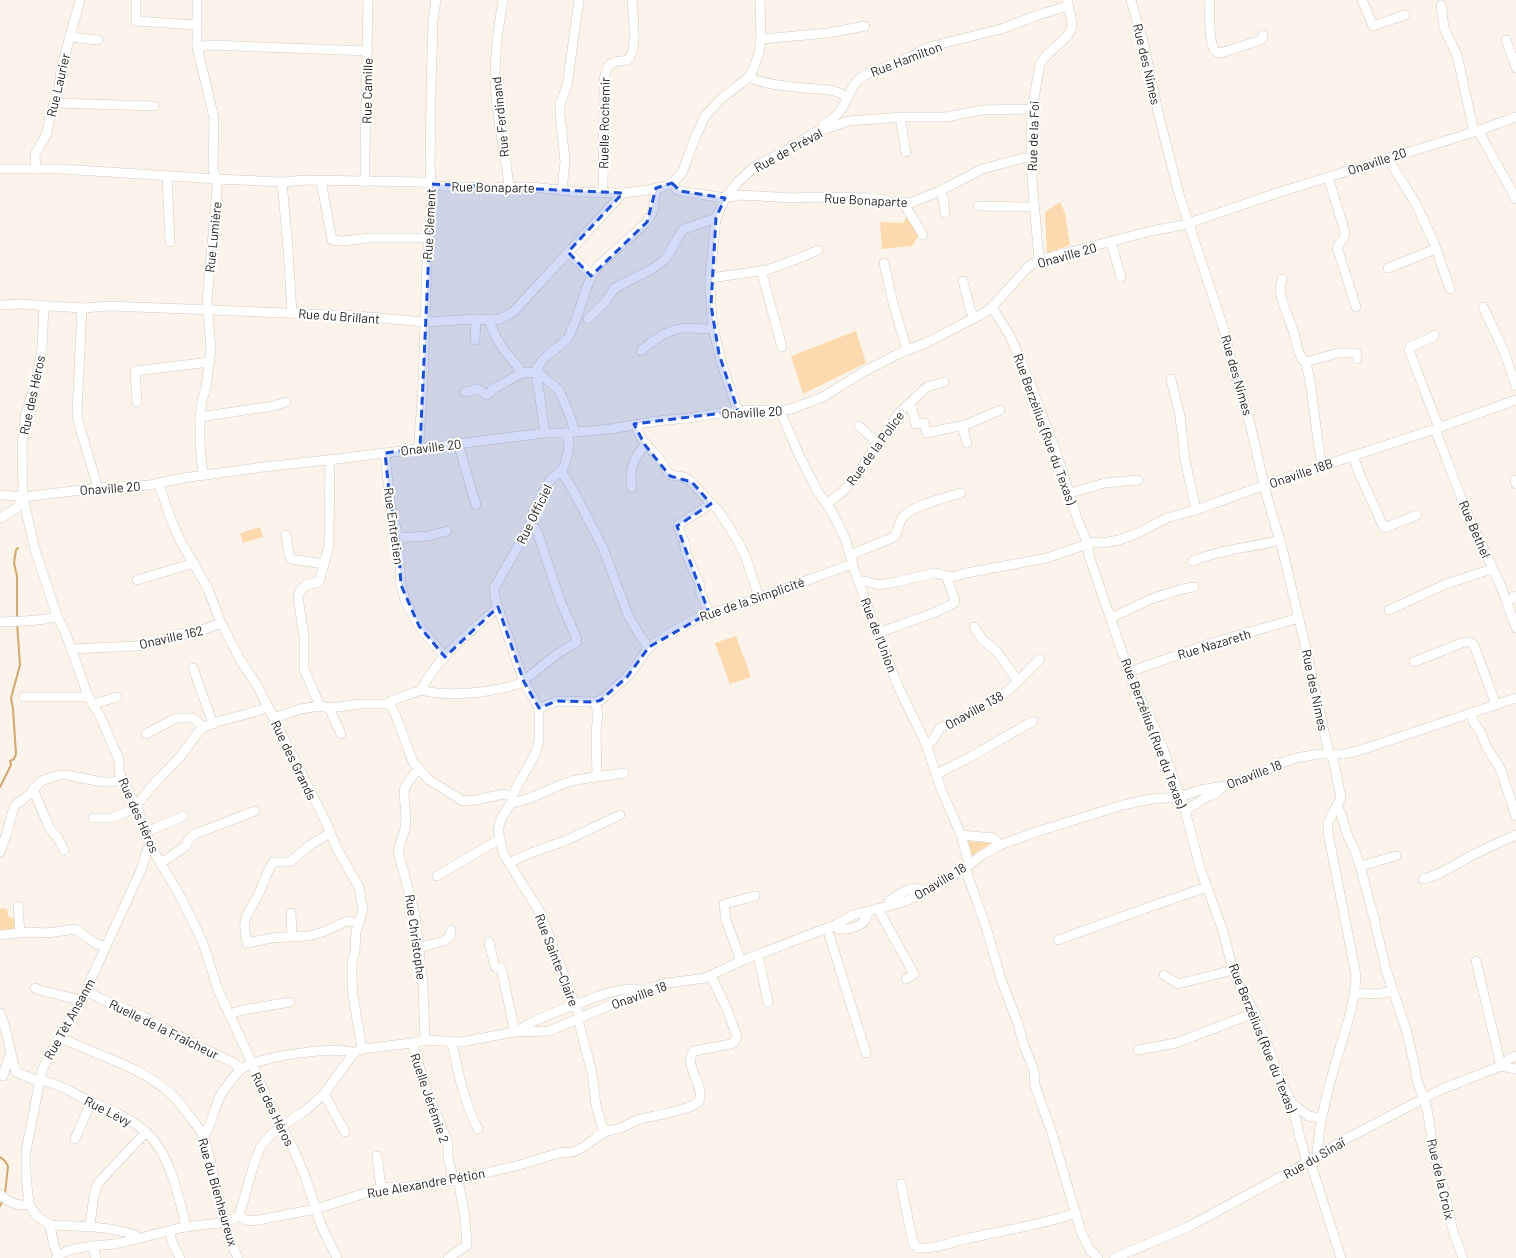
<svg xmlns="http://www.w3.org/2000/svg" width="1516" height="1258" viewBox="0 0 1516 1258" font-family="Barlow,sans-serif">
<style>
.green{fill:#fcdaae}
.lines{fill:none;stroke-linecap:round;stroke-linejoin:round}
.stream{stroke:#d0a771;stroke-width:2}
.minor-casing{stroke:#d2cbc1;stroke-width:10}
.minor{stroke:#fff;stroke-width:9}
.marked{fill:#1d4ed8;fill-opacity:0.2;stroke:#1d4ed8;stroke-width:3;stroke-dasharray:8 5;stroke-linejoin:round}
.labels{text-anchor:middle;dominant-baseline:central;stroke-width:4;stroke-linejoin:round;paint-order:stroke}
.street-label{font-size:13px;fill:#25231f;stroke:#fff}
</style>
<rect width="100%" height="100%" fill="#fcf4ea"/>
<!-- green -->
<g class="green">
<polygon points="1060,202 1065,213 1070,245 1047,253 1045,212"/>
<polygon points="907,216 919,235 912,246 882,249 880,222 903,223"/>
<polygon points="856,331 866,363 803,394 791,356"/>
<polygon points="260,527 263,537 243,543 240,533"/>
<polygon points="736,636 751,677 730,684 715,643"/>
<polygon points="968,841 991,843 972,856"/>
<polygon points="0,908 7,909 9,918 17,917 17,931 0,933"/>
</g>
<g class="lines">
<!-- stream -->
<g class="stream">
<polyline points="17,619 17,576 14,563 16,550 18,548"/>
<polyline points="0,787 11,765 10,761 14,759 16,754 13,709 11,698 20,665 17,623"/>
<polyline points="0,1157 5,1161 8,1166 5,1194"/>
<polyline points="0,1206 3,1200"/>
</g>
<defs>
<g id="minor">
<polyline points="136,0 136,21 197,25"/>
<polyline points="197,0 197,47 214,118 213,170 217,179 217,190 207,301 211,349 206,387 202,401 200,417 200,443 203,475"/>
<path d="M503 0C498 31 493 63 496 95 498 126 506 156 509 187"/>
<polyline points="1131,0 1144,45 1158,112 1179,194 1225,333 1232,365 1250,424 1267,497 1282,548 1307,653 1329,754"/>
<path d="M1210 0C1209 11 1209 43 1215 51L1219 53 1224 52 1258 41 1262 39 1263 35"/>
<polyline points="1362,0 1373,26 1405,15"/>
<polyline points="1441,5 1444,28 1457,55 1474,132"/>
<polyline points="69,37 98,40"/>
<polyline points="761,39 828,33 865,26"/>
<polyline points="1506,40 1516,68"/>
<polyline points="197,47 212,45 236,46 368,51"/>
<path d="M749 77C765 85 787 86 805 88 819 90 835 87 847 98"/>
<polyline points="55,103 154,106"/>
<polyline points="900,117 906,152"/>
<path d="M823 125C830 121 838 115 842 108 850 96 851 83 865 75L915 55 920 51 933 46 1001 29 1041 14 1068 6"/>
<polyline points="1478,130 1516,199"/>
<polyline points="1389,157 1392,165 1416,204 1434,243 1450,289"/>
<polyline points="0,169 62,169 217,179 282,182 305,180 422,182 439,186 489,188 530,187 580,192 623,193 649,190 663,187 672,183 682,173 695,138 705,116 722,98 749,77 753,70 759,53 761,39 760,0"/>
<polyline points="36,169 35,155 47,133 50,116 59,88 61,69 80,0"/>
<polyline points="167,176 170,242"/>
<polyline points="1328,177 1345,232 1344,238 1337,247 1356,307"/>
<polyline points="321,181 332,240 342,241 370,238 429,238"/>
<polyline points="282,182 288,249 292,313"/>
<polyline points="365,182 365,154 368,0"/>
<polyline points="672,183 677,190 680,191 725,198 740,195 793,198 813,197 874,198 891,202 910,203 940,191 982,169 1024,158 1031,158"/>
<polyline points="562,190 565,161 560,114 560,104 567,86 579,0"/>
<polyline points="940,191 943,198 945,213"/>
<path d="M603 192 604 80C607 62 611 62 628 60 638 49 633 15 632 0"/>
<polyline points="904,204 923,235"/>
<polyline points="978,206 1035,207"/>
<polyline points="1111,242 1121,277"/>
<polyline points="568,252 588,272 592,275"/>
<path d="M1039 260 1032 178 1031 147 1032 109 1040 64C1046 51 1071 39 1072 25 1072 17 1068 8 1067 0"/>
<polyline points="884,263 893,303 907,350"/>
<polyline points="1388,268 1436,249"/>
<polyline points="761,270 782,347"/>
<polyline points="710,278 767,270 805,256 818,250"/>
<polyline points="1282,279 1280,291 1284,306 1293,330 1298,350 1302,359 1306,362 1311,387 1318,442 1322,466"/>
<polyline points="963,281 970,309 974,317"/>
<polyline points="0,305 20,304 82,308 110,306 188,309 358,316 424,322 476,319 489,320 500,319 513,312 623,193"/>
<polyline points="44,305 42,349 34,388 26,413 22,444 23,497 35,550 57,616 66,634 88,696 101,718 119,760 119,772 122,779 131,797 136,804 150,845 179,894 197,930 204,946 218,990 246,1050 266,1096 293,1148 305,1176 321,1225 337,1258"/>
<polyline points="992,307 1010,336 1029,380 1056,452 1078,521 1086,539 1090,559 1129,672 1135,688 1157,733 1185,810 1200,868 1223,931 1233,970 1240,987 1251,1005 1265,1038 1282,1085 1292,1103 1300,1138 1307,1162"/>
<polyline points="1483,307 1504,351 1516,386"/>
<polyline points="82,308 77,411 78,421 98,488"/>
<polyline points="588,319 606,301 615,288 652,269 664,260 668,255 680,234 684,229 716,218"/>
<path d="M489 320C492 331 501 347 508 355 514 363 517 364 522 373L536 372 545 433"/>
<polyline points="1434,335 1433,337 1410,347 1409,350 1439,428"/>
<polyline points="475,340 476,319"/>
<path d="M641 351C654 339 670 328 688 328 697 328 705 330 713 328"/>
<polyline points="1306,362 1338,353 1356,353 1357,359"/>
<polyline points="1171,379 1180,416 1185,460 1196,510"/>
<polyline points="465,392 478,389 487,395 493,389 522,373"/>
<polyline points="137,402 135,371 210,362"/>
<polyline points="910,404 911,406 916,424 924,423 927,433 968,424 1000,410"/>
<polyline points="738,411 722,365 713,328 711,305 710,278 716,218 725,198 737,183 755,166 781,153 816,132 849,121 904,117 946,117 982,110 1032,109"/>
<polyline points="780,411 800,457 818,492 832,512 845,538 855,572 882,645 898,686 926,744 941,789 961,835 969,864"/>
<polyline points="200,417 273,406 286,402"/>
<path d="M635 424C641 444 652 448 663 464 665 468 667 472 670 475L684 477 692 482 711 504C719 507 741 546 745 556 750 569 754 584 759 597"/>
<polyline points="859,426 879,444"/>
<polyline points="962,426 967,443"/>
<polyline points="1435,429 1469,518 1500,584 1516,628"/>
<path d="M575 432 569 413 559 390 539 373 536 372C538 359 559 348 568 338 570 335 571 330 573 327 582 306 585 284 598 266L647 222 653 211 656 188"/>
<polyline points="458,443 476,505"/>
<polyline points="420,448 419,440 423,386 427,260 432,199 430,166 431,90 433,21 436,0"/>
<polyline points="385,453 390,502 398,538 401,585 405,600 419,626 445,657"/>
<polyline points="1353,455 1359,473 1384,528 1417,515"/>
<polyline points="561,471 573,490 603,548 628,615 642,639 649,647"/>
<polyline points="1515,480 1516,484"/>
<polyline points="159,484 170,517 179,538 208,589 221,623 241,661 258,687 325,820 337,849 359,887 363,910 356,932 355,951 352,962 352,978 353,996 362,1049"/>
<path d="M632 488C629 471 633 458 645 445"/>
<polyline points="1070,493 1105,483 1138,480"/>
<polyline points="0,495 4,495 23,497 98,488 150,485 183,478 263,467 337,459 545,433 567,433 610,429 657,421 688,418 727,412 753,410 780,411 791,409 823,397 863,372 898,354 928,342 984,313 992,307 1029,266 1039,260 1151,231 1183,225 1280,192 1474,132 1516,117"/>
<polyline points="827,504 843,491 855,479 868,458 899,413 927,387 944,382"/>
<polyline points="0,518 17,508 23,497"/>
<polyline points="286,535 289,555 291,559 324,564"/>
<polyline points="398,538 428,536 447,531"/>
<path d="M850 555 894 537C899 531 898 523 903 517 911 506 948 497 961 493"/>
<path d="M1193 561C1221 549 1251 548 1280 540"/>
<polyline points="137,580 194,563"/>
<polyline points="859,583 865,581 878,585 896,582 934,573 952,577 966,573 1047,558 1093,542 1102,543 1119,540 1138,533 1167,518 1196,510 1265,485 1435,429 1516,400"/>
<polyline points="1507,601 1516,596"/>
<polyline points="1389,610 1446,584 1492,569"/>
<polyline points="709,613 700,592 700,585 686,554 684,541 678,527 679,524 711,504"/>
<polyline points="1111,618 1151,599 1182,589 1194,587"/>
<path d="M0 622C18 621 40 622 57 616"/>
<polyline points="974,627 982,639 997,652 1018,681"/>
<polyline points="878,633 936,612 954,603 955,601 948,581 948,577"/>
<polyline points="71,649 136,646 154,643 178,634 194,633 221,623"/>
<polyline points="1414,662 1464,642 1470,642 1474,645 1496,705"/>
<polyline points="193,668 213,724"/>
<polyline points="1129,672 1212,643 1299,618"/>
<polyline points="523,680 527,678 557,654 577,642 576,637 560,600 538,534 534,527 530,526"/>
<path d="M421 690C450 698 496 692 524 682"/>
<polyline points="24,697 82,697 88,696"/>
<polyline points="595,702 598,715 596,732 597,776"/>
<polyline points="94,704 117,697"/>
<path d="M390 704 391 701 421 690C438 656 471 632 498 607"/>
<polyline points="320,706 304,669 304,637 298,597 300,591 306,585 319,582 329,546 330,460"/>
<polyline points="330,708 331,712 341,734"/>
<polyline points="539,708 557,701 595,702 601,700 627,677 637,664 649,647 662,638 698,617 753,600 852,564"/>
<polyline points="1470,713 1474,723 1480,731 1487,748 1500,768 1516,816"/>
<polyline points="274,718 300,709 320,706 330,708 360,704 390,704 396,716 413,762 429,780 463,801 476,800 503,794 512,796 536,752 539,741 539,708 524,682 496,602 494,588 530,526 534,509 547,485 550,480 561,471 565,464 568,452 569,442 567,433"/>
<polyline points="146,734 176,718 193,718 204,727"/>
<polyline points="926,744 932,741 940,728 978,710 1000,697 1009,690 1040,659"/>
<polyline points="418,770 412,777 405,787 404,792 406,817 405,829 398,851 415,915 423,985 425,1040"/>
<polyline points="937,774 970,757 1033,721"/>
<polyline points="33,789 50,829 58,838 64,850"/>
<polyline points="512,796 511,803 501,819 498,830 503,853 541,914 580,1018"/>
<path d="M511 803C533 800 551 787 572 781 589 777 607 776 624 773"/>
<path d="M136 804 141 800 151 787 180 757 199 731C217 717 247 717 268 707"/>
<polyline points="1337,807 1341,814 1347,834 1355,851 1360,866 1374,918 1386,970 1406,1029 1414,1063 1417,1080 1427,1109 1431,1133 1431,1144 1444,1190 1453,1231 1463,1258"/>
<path d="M1185 810C1192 807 1198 802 1205 798 1214 794 1216 795 1222 787"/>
<polyline points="93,818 112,818 138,807"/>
<polyline points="146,832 184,816"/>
<path d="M330 833 310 845 290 862H273C267 872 264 881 260 891 250 913 240 915 247 943L271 938 308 936 323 932 347 921 358 923"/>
<polyline points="961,835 993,838 1000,845"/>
<polyline points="0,852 7,833 14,806 30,794 41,781 59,775 67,775 102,782 113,782 122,779"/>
<polyline points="161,863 186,846 188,840 195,834 255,811"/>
<polyline points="509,863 528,854 567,840 620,815"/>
<polyline points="1360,866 1396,856"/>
<polyline points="965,868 986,927 1001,979 1018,1024 1024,1046 1034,1070 1035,1086 1051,1130 1081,1232 1090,1250 1098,1258"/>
<polyline points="437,876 493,843 500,840"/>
<path d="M1423 879C1440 875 1447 869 1462 861 1479 851 1498 843 1516 835"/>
<path d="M889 901C899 894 914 883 925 892"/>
<polyline points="18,906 20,933"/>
<polyline points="878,909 914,974 906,979"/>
<polyline points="291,913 292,936"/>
<path d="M835 925 838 929C845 930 859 928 864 921 866 919 867 915 868 912"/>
<polyline points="827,928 866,1053"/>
<polyline points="0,935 30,932 47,933 75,929 95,943 105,947"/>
<polyline points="1058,940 1152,906 1207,887"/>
<path d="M489 942 495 967 501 968 515 1032C536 1019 551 1014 574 1005 595 998 614 988 637 989L640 992"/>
<polyline points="418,948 444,941 450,936 451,930"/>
<polyline points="758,955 768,1002"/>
<polyline points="741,961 726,920 724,904 755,896"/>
<polyline points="1476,961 1501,1066 1510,1058 1516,1056"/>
<polyline points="1164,975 1178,984 1233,970"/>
<path d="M35 988C47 994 67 995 81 1001"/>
<polyline points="86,990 101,999 142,1016 193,1043 234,1063 241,1069"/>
<polyline points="1355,993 1377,994 1393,991"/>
<path d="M0 1013C9 1034 9 1051 16 1072L38 1081"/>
<polyline points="229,1014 243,1010 290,1002"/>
<polyline points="578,1019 592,1073 596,1105 604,1133"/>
<path d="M59 1037C96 1055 144 1067 174 1097 180 1103 186 1111 191 1118 197 1126 203 1132 205 1141 217 1180 220 1222 238 1258"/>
<polyline points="412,1043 428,1094 446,1138 448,1145 448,1157 453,1177 459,1185 465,1217 467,1245 448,1258"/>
<path d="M452 1043C458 1072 464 1102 478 1129"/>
<polyline points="1138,1050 1176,1043 1254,1013"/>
<polyline points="3,1076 10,1054"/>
<path d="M39 1079C48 1082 59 1085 68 1090 76 1094 84 1099 92 1102 111 1110 130 1118 146 1132 170 1154 179 1196 186 1227"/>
<polyline points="324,1094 345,1132"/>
<polyline points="1292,1103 1308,1116 1322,1118"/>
<path d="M203 1136C211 1129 215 1103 223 1091 229 1084 235 1073 243 1068 260 1057 335 1045 354 1053"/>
<polyline points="75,1139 91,1102"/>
<polyline points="377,1156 381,1188"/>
<path d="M1317 1157C1318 1126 1328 1088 1337 1058 1345 1030 1355 1005 1356 975L1328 833V822L1341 798 1332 754"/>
<polyline points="1310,1161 1341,1258"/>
<path d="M901 1184 913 1243 918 1248C933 1249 947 1244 961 1240 999 1231 1038 1226 1076 1213"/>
<path d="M0 1194C7 1202 19 1207 29 1204L36 1215 50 1225 54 1246 58 1255"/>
<path d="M29 1204 26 1175V1151L42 1070 59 1037 81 1001 140 872C144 863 145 853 150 845"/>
<polyline points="239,1216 254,1164 260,1148 264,1142 274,1132 306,1110 324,1094 350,1058 354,1053 362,1049 412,1043 425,1040 461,1042 515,1032 549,1031 650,988 662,984 705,978 741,961 835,925 853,915 904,902 925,892 944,881 965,868 982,855 1000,845 1036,832 1123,805 1151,799 1180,797 1200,790 1230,785 1261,773 1278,764 1296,758 1318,754 1344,754 1358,751 1516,698"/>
<path d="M239 1216 246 1220 253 1221 316 1209 381 1188 408 1187 465 1178 523 1164 562 1152C578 1156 591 1140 603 1133 608 1130 615 1130 621 1128 626 1126 632 1122 637 1120 649 1116 694 1110 699 1101 706 1086 682 1065 694 1051L731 1044 734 1042 737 1037 727 1009 711 976"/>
<path d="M50 1225C79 1226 107 1226 135 1235L136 1239"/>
<polyline points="90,1225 94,1195 98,1183 146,1132"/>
<polyline points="170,1231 172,1242 180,1258"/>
<polyline points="93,1247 96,1258"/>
<path d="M56 1258C67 1246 98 1246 114 1244 138 1240 162 1231 186 1227 204 1224 223 1225 239 1216"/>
<polyline points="1114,1258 1188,1227 1310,1161 1344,1140 1442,1089 1501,1066 1516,1069"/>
</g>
</defs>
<!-- minor casing -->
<use href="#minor" class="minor-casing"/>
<!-- minor -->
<use href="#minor" class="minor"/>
</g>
<!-- marked area -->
<path class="marked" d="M672 183 680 191 725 198 716 218 711 305 719 354 738 411 634 424 645 445 670 476 692 482 711 504 677 526 709 613 649 647 627 677 601 700 595 702 557 701 539 708 524 682 498 607 445 657 419 626 401 585 398 538 390 502 385 453 420 448 432 184 623 193 568 252 591 276 647 222 656 188Z"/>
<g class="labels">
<!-- street labels -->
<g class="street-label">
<text transform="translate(906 59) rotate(-21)">Rue Hamilton</text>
<text transform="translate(1147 64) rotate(77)">Rue des Nimes</text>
<text transform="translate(58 85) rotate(-77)">Rue Laurier</text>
<text transform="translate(367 91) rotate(-89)">Rue Camille</text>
<text transform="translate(500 117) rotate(-96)">Rue Ferdinand</text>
<text transform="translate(604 123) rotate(-89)">Ruelle Rochemir</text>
<text transform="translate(1033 136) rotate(-88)">Rue de la Foi</text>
<text transform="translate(788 150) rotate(-29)">Rue de Préval</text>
<text transform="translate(1377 161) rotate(-18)">Onaville 20</text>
<text transform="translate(493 187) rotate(1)">Rue Bonaparte</text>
<text transform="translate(866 200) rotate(3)">Rue Bonaparte</text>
<text transform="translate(429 224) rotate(-87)">Rue Clement</text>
<text transform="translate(213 237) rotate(-84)">Rue Lumière</text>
<text transform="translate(1067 255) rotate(-16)">Onaville 20</text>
<text transform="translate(339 316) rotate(4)">Rue du Brillant</text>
<text transform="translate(1237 375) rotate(74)">Rue des Nimes</text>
<text transform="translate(32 395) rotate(-78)">Rue des Héros</text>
<text transform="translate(752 412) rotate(-3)">Onaville 20</text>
<text transform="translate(1045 429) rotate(70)">Rue Berzélius (Rue du Texas)</text>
<text transform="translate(431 447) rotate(-7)">Onaville 20</text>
<text transform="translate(875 448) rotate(-54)">Rue de la Police</text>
<text transform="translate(1301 473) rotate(-19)">Onaville 18B</text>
<text transform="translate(110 488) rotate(-4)">Onaville 20</text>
<text transform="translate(534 514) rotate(-64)">Rue Officiel</text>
<text transform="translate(394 526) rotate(82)">Rue Entretien</text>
<text transform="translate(1475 529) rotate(67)">Rue Bethel</text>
<text transform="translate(752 599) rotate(-19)">Rue de la Simplicité</text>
<text transform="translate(879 635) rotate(69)">Rue de l'Union</text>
<text transform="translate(171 637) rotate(-13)">Onaville 162</text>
<text transform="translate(1214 644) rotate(-17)">Rue Nazareth</text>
<text transform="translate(1315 690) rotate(78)">Rue des Nimes</text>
<text transform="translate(974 710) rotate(-29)">Onaville 138</text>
<text transform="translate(1154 733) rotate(69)">Rue Berzélius (Rue du Texas)</text>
<text transform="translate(294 760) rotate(64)">Rue des Grands</text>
<text transform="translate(1254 774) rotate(-21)">Onaville 18</text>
<text transform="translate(139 815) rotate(66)">Rue des Héros</text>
<text transform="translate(940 881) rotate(-31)">Onaville 18</text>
<text transform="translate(416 937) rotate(82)">Rue Christophe</text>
<text transform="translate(557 960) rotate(69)">Rue Sainte-Claire</text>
<text transform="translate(639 995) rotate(-20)">Onaville 18</text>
<text transform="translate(69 1019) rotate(-61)">Rue Tèt Ansanm</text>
<text transform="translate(164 1029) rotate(26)">Ruelle de la Fraîcheur</text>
<text transform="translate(1263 1038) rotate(68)">Rue Berzélius (Rue du Texas)</text>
<text transform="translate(430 1098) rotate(71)">Ruelle Jérémie 2</text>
<text transform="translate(273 1109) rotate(64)">Rue des Héros</text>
<text transform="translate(108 1111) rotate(27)">Rue Lévy</text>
<text transform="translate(1314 1158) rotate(-30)">Rue du Sinaï</text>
<text transform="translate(1441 1179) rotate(77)">Rue de la Croix</text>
<text transform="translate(426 1183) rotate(-10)">Rue Alexandre Pétion</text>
<text transform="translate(218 1192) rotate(74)">Rue du Bienheureux</text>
</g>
</g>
</svg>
